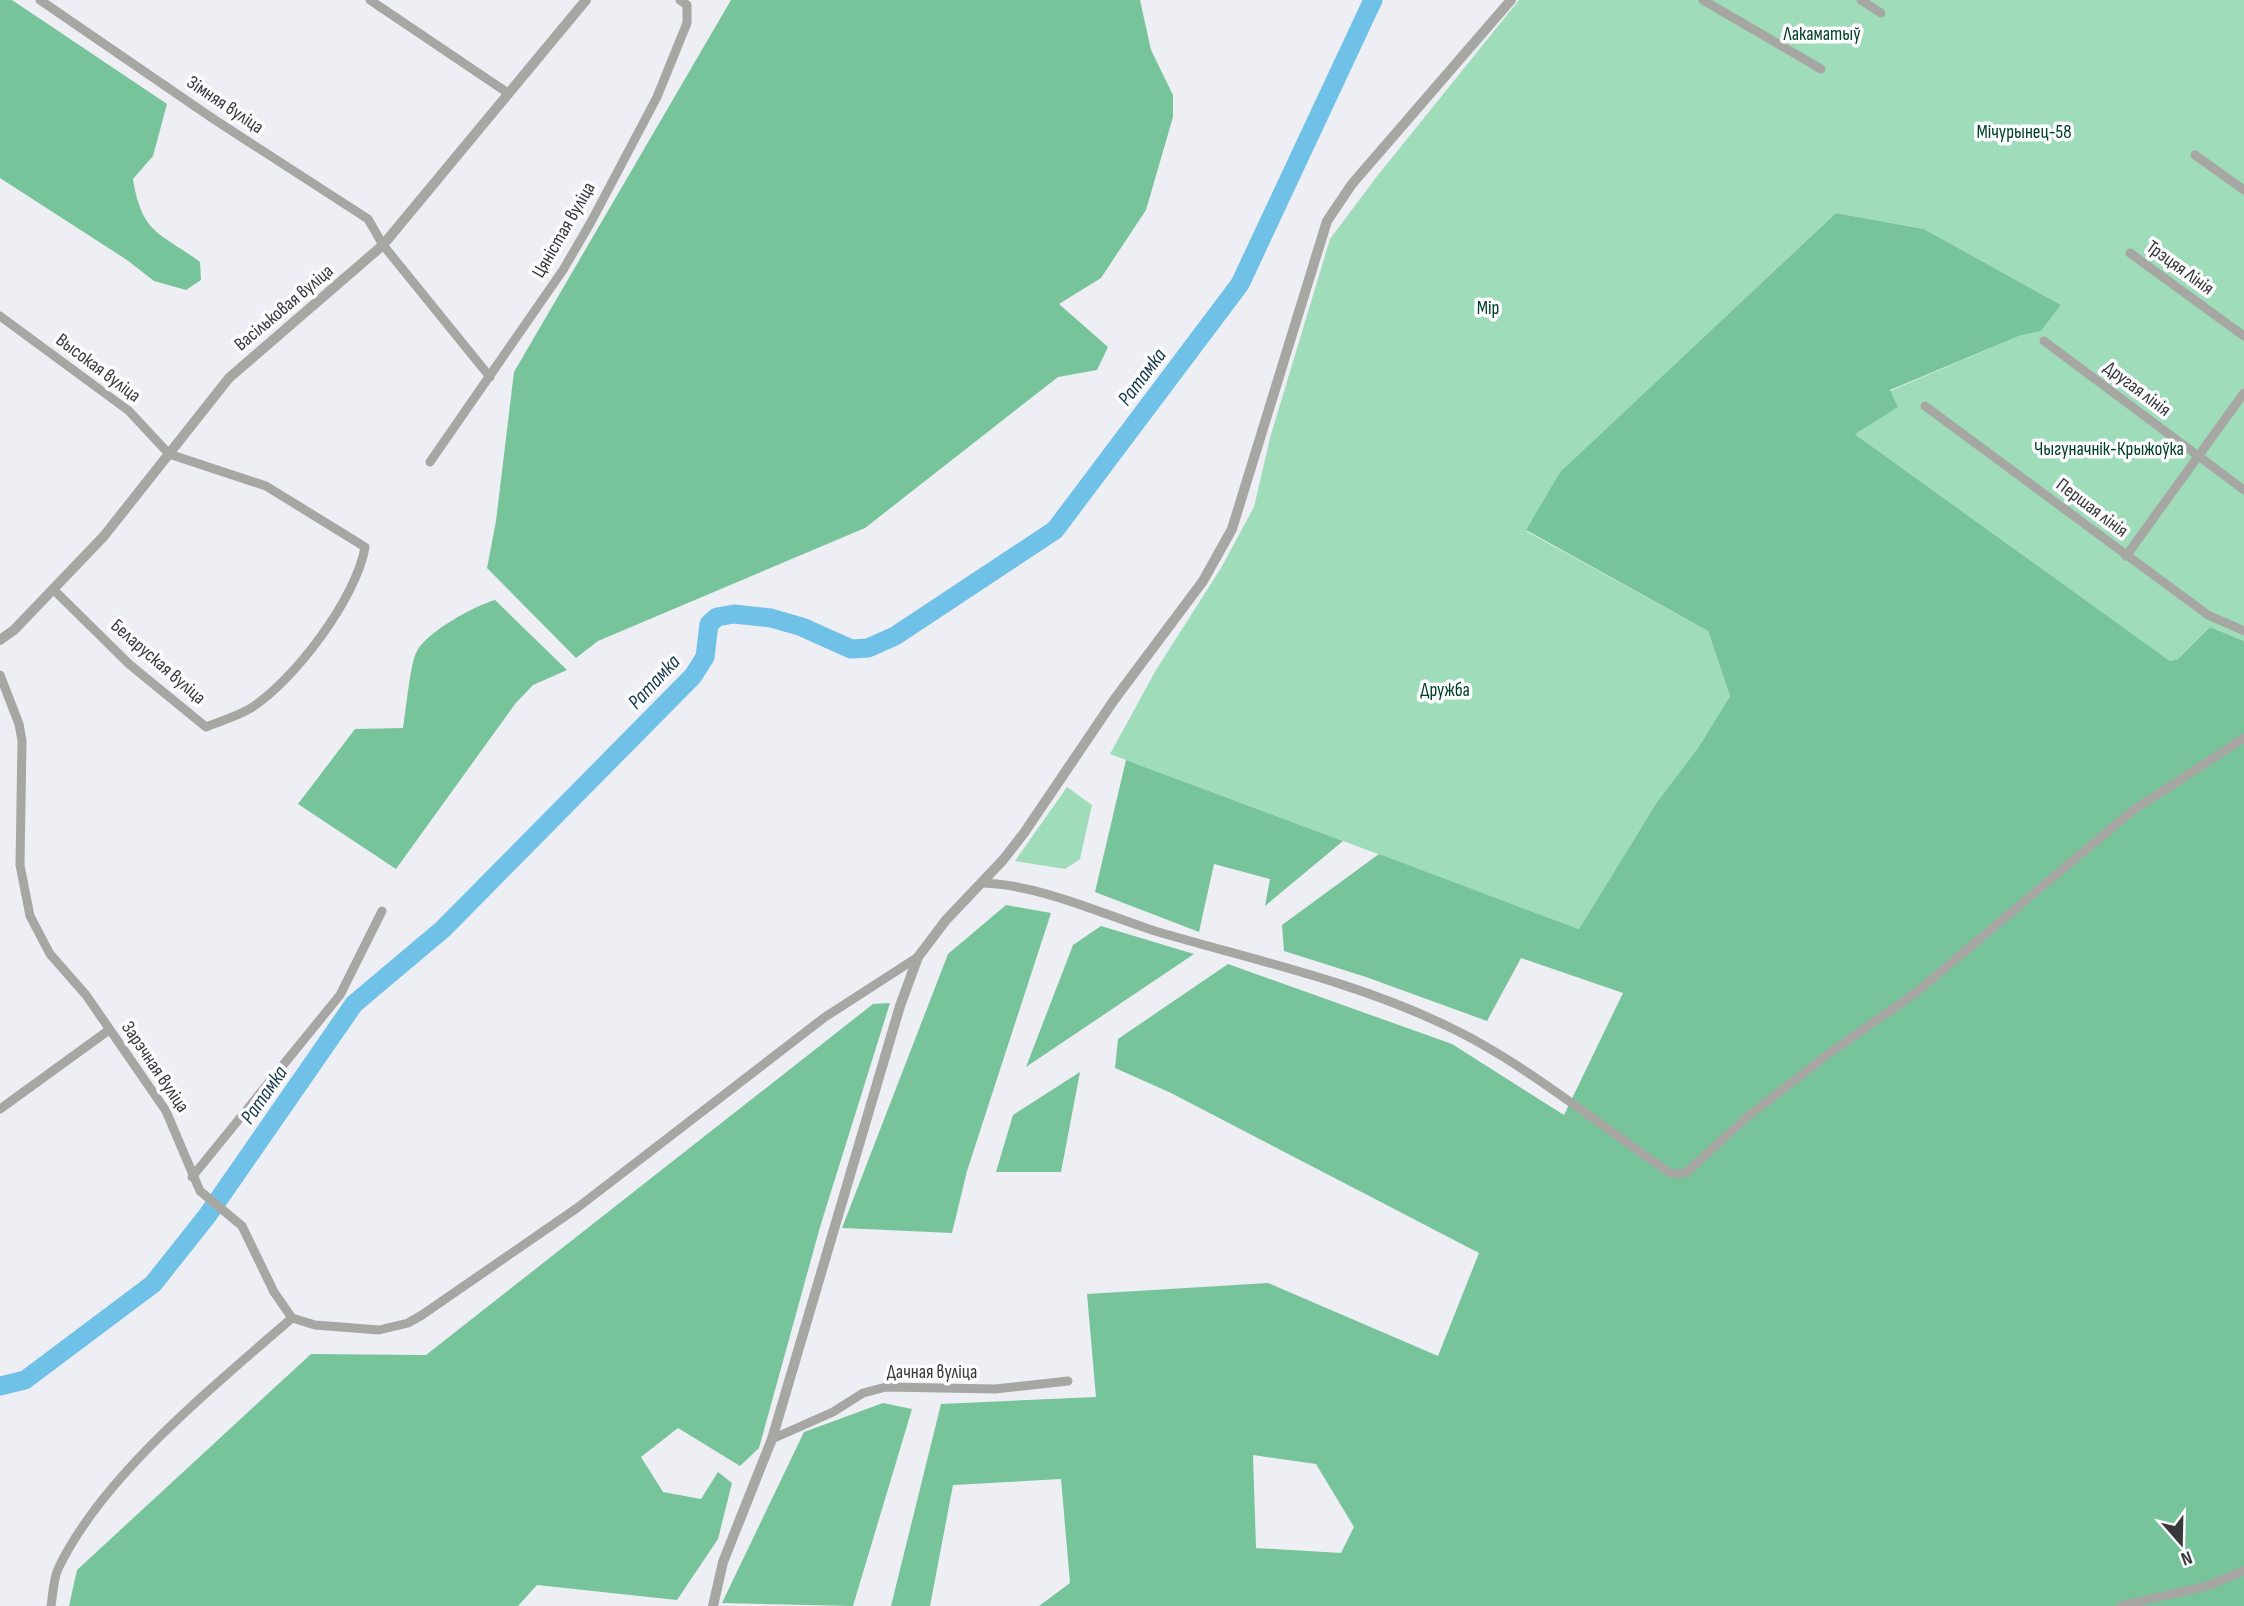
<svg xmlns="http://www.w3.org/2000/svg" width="2244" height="1606" viewBox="0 0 2244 1606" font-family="'Sofia Sans Condensed',sans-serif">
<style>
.green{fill:#9fddba}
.forest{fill:#77c49b;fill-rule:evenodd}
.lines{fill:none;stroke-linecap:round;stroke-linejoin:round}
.river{stroke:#6fc1e7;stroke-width:19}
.minor{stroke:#a6a6a3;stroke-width:9}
.tertiary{stroke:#a6a6a3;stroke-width:10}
.labels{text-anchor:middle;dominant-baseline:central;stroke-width:7;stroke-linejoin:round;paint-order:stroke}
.park-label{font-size:19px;fill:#004026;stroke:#fcfcff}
.street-label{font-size:19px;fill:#38393b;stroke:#fcfcff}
.water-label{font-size:21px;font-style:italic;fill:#153a4b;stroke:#fcfcff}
</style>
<rect width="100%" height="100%" fill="#eeeef5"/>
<!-- green -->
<g class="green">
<polygon points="1519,0 2244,0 2244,641 2210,627 2178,659 2170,661 1854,433 1898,407 1890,391 2019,336 2041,331 2061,305 1924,229 1836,213 1560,472 1526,531 1708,631 1730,696 1698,748 1657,802 1579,929 1110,754 1156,670 1221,568 1254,507 1270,438 1330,239 1378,175"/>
<polygon points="1067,787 1092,805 1080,859 1065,869 1015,861"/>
</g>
<!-- forest -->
<g class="forest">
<path d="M0 0H12L167 104 153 156 133 179C142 235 160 232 200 262L201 280 186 290 154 281 127 260 0 178Z"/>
<polygon points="731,0 1140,0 1151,50 1173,95 1173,117 1146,210 1101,278 1059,304 1108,347 1097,370 1058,377 865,528 598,641 576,658 487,568 496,521 514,372"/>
<path d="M1836 213 1924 229 2061 305 2041 331 2019 336 1890 390 1898 407 1855 434 2170 661 2178 659 2210 627 2244 641V1606H1039L1070 1583 1061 1479 953 1485 930 1606H891L941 1404 1096 1397 1087 1294 1268 1283 1438 1356 1479 1253 1171 1093 1115 1068 1118 1039 1228 964 1452 1044 1564 1115 1623 993 1521 958 1487 1021 1366 977 1284 951 1282 925 1379 854 1579 929 1657 802 1698 748 1730 696 1708 631 1526 530 1560 472ZM1253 1455 1316 1464 1354 1527 1341 1553 1256 1548Z"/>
<path d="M495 600 567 670 533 685 515 704 396 869 298 804 355 729 403 728C406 711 410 663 417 651 427 632 474 606 495 600Z"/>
<polygon points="1126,760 1343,841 1265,906 1270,879 1214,864 1199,932 1095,892"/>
<polygon points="1006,905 1051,913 967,1171 952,1233 842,1228 948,954"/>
<polygon points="1101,926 1194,954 1026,1067 1073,945"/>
<polygon points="890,1003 820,1227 759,1448 740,1466 678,1428 641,1457 663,1492 701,1499 718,1472 732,1483 718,1539 677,1600 537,1585 518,1606 69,1606 77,1570 311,1354 426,1355 873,1004"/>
<polygon points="1080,1072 1061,1172 996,1172 1013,1115"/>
<polygon points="883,1403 912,1409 853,1606 722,1603 804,1432"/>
</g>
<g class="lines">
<!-- river -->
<polyline class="river" points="0,1386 25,1380 153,1284 207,1216 354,1004 443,929 693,676 705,657 709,624 717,617 734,614 771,618 802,627 851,649 868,648 895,636 1055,530 1240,284 1373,0"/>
<!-- minor -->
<g class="minor">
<polyline points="40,0 215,120 368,219 383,245 490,377"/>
<polyline points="370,0 508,93"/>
<polyline points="1703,0 1821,69"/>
<polyline points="1861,0 1881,13"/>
<polyline points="2195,155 2244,190"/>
<polyline points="2130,253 2244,336"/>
<path d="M0 316 129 411 169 454 266 486 365 547C357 597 294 681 251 708 238 716 221 721 206 727L129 664 54 590"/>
<polyline points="2044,341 2244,490"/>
<polyline points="1925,406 2208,615 2244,631"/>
<polyline points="430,462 563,270 591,222 657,97 687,23 687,5 680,0"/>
<polyline points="2126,556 2244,393"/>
<polyline points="0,675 19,724 22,741 20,865 30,916 50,954 86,995 166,1111 200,1191 242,1226 274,1292 292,1318 315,1325 379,1330 408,1323 422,1315 577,1208 825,1017 918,957"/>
<path d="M982 883C1041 885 1099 913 1155 931 1253 960 1354 981 1447 1026 1524 1062 1601 1127 1672 1174L1686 1173 1747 1117 1831 1052 1914 994 2132 811 2244 738"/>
<polyline points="0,1109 109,1030"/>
<polyline points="192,1177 340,995 382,911"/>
<polyline points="772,1439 833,1412 863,1393 886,1387 995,1389 1068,1381"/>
<path d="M51 1606C53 1595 53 1580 58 1569 102 1476 215 1385 292 1318"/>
<polyline points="2121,1606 2207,1586 2244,1571"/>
</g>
<!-- tertiary -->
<g class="tertiary">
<polyline points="0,640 14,630 104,536 229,378 383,245 586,0"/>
<polyline points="713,1606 723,1562 772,1439 900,1006 918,957 946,920 1003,860 1024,833 1114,700 1203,581 1232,529 1327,221 1352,184 1511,0"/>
</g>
</g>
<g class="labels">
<!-- park labels -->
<g class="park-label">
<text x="1822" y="34">Лакаматыў</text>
<text x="2024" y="132">Мічурынец-58</text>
<text x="1488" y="308">Мір</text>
<text x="2109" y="449">Чыгуначнік-Крыжоўка</text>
<text x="1445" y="690">Дружба</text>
</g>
<!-- street labels -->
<g class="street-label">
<text transform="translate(225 105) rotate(34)">Зімняя вуліца</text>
<text transform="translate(564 230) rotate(-60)">Цяністая вуліца</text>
<text transform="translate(2180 268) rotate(36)">Трэцяя Лінія</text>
<text transform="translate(284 308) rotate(-40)">Васільковая вуліца</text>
<text transform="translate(98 368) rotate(37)">Высокая вуліца</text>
<text transform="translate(2137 389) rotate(37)">Другая лінія</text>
<text transform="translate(2092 508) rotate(37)">Першая лінія</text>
<text transform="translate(158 662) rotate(41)">Беларуская вуліца</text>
<text transform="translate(155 1067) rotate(56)">Зарэчная вуліца</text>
<text x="932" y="1372">Дачная вуліца</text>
</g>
<!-- water labels -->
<g class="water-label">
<text transform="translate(1142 377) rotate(-53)">Ратамка</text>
<text transform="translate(654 682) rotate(-47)">Ратамка</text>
<text transform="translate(264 1095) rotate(-55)">Ратамка</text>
</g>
</g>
<!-- north arrow -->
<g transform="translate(2181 1543) rotate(160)" stroke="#fcfcff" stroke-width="5" paint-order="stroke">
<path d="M0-5L12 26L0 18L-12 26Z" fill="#38393b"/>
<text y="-10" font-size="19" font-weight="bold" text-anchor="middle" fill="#38393b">N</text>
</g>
</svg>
